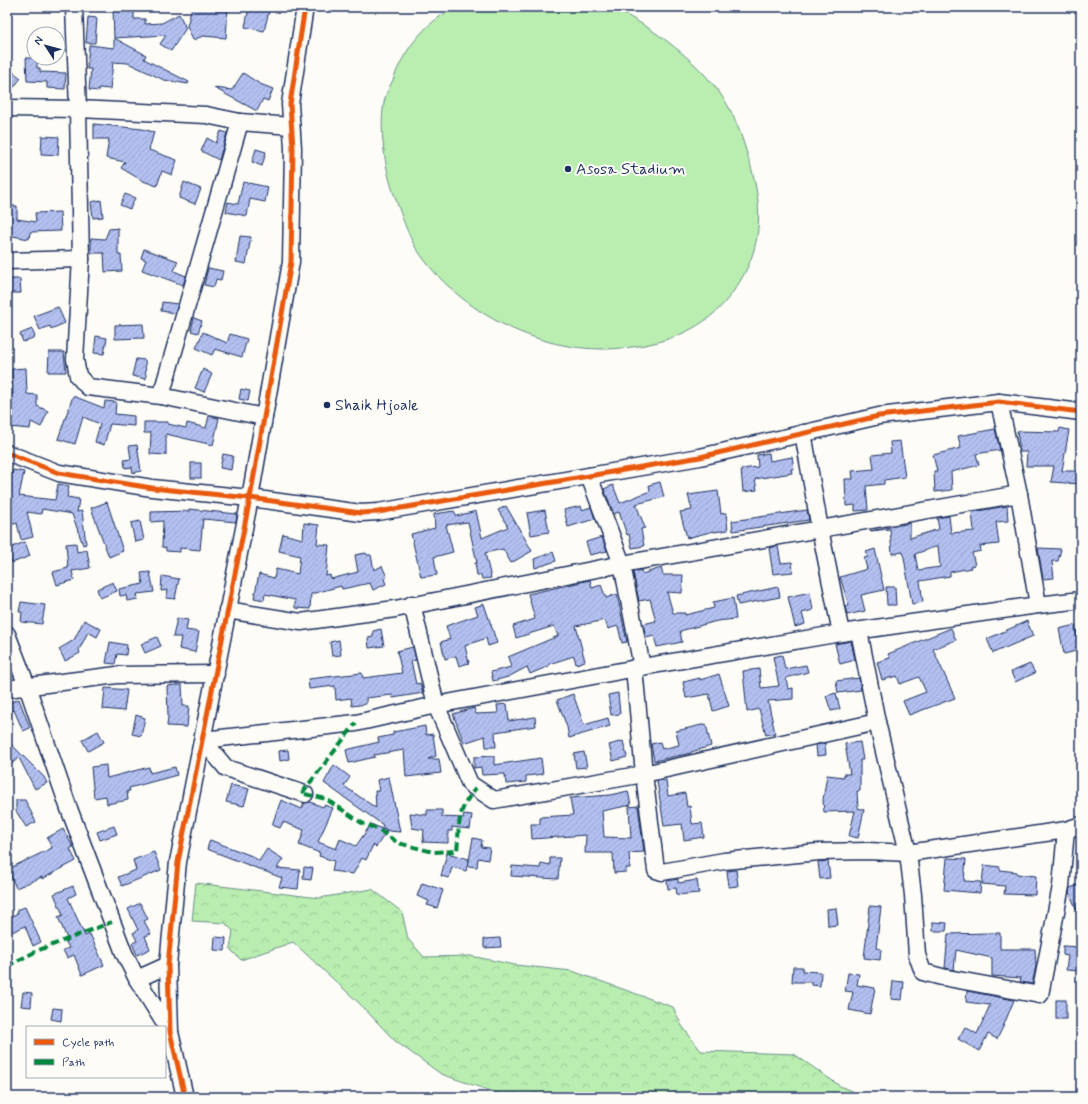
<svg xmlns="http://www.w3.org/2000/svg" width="1088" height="1104" viewBox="0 0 1088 1104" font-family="Mynerve,sans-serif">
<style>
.green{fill:#b9eeb0;stroke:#6a8e87}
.forest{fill:url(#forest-crowns);stroke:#6a8e87}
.building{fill:url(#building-hatch);stroke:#1b2f5e;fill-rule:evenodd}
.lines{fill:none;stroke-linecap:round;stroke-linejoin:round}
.minor-casing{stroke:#1b2f5e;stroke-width:19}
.minor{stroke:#fdfcf7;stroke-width:16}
.quiet{stroke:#00873e;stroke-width:4;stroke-dasharray:8 4;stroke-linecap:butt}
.cycleway-casing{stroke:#fdfcf7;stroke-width:8}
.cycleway{stroke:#e8590c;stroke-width:5}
.poi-dot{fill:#1b2f5e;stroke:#fdfcf7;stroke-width:1.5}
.labels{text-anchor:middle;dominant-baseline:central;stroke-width:4;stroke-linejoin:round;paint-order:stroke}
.poi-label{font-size:16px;fill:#1b2f5e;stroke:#fdfcf7;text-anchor:start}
</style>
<defs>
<pattern id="forest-crowns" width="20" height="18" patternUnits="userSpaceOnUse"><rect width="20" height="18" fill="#b9eeb0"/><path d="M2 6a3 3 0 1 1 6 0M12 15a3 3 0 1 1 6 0" fill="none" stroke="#9ecc9a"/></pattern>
<pattern id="building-hatch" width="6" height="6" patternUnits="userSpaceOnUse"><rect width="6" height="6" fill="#b3c0f0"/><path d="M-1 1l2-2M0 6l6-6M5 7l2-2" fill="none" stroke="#99a5d0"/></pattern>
</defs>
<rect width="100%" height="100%" fill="#fdfcf7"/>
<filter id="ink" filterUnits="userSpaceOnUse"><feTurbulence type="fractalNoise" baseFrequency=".025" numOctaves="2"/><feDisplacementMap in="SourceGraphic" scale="8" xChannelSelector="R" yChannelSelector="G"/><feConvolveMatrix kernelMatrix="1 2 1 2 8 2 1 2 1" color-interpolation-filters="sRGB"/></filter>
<g filter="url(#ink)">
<!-- green -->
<path class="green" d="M458 7H610C651 25 706 66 728 106 737 122 743 140 748 157 766 212 763 257 725 302 700 332 660 345 622 348 544 356 459 314 416 248 407 233 401 214 395 197 385 171 378 126 385 98 387 91 392 83 395 75 406 47 429 18 458 7Z"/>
<!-- forest -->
<polygon class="forest" points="196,883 319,898 372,889 402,912 408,939 424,957 471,956 515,965 572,971 673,1007 682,1026 701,1051 794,1054 840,1086 865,1097 508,1097 441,1074 395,1041 359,1003 293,942 241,960 230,949 233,931 225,923 192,921"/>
<!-- building -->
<g class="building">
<polygon points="192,7 202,9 203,7 228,7 226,38 203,36 193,40 187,26"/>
<polygon points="249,7 269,11 264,31 245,27"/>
<polygon points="113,8 134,8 134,19 145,19 145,24 162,23 179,14 186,28 171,51 160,44 166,35 114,38"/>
<polygon points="88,17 97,18 95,43 86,43"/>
<polygon points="114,38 146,55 144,59 189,82 188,84 164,80 128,63 113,62 110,89 99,88 99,91 89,90 91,69 87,69 89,45 114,48"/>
<polygon points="26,58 37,58 37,68 40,68 40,72 66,73 65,89 47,88 47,82 27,81"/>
<polygon points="7,71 12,74 13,72 21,78 7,96"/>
<polygon points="243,73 260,84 273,89 268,101 263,99 257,111 214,88 232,90"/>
<polygon points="94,124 142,129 154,132 149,150 177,160 172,175 162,171 157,186 143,181 121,168 125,162 106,158 109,139 94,139"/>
<polygon points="221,131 227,133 219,160 201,151 207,138 216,143"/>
<polygon points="42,136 59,137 58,155 41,154"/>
<polygon points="256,149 266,152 262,166 252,162"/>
<polygon points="184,182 201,189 195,204 179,198"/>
<polygon points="243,182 268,187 265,202 250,199 247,216 226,212 228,202 238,204"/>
<polygon points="125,194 135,198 130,209 120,205"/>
<polygon points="101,200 103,217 93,218 91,202"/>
<polygon points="7,206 17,206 17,219 36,222 35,213 60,212 61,231 30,232 29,239 7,235"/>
<polygon points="118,228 118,255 121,255 122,271 105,272 104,253 91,253 91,238 105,239 109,229"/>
<polygon points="240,236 251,237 246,264 236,262"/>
<polygon points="144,249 178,261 174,271 186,276 183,285 142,270 146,260 141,258"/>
<polygon points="208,268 223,271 221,280 216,279 214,287 204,285"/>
<polygon points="7,279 20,279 21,293 7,293"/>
<polygon points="162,302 178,304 175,313 161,311"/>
<polygon points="58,307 65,323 51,329 50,326 40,330 34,316"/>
<polygon points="194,318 202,321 198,333 191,331"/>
<polygon points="143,324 144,338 115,339 115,325"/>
<polygon points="32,329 35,337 23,342 20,334"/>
<polygon points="203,332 227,343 230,334 247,339 242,357 215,349 212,355 196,348"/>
<polygon points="96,336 107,338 104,354 94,353"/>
<polygon points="49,352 64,352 66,372 48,372"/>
<polygon points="136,359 145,360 146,379 132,376"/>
<polygon points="26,368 27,394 37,395 37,406 48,411 41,427 31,422 30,429 9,427 10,419 7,419 7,394 13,394 12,369"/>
<polygon points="203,369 212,374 204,392 195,388"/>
<polygon points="241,389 250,391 248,401 239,399"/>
<polygon points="73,396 104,408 105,401 116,402 115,414 134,416 134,426 110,424 104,445 95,442 100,424 83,417 75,444 58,439"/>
<polygon points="209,416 219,418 213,445 166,434 166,455 150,454 151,433 144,433 144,422 168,422 168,424 186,428 187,423 206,428"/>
<polygon points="1060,428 1069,430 1062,471 1081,471 1081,484 1051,482 1054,466 1026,466 1027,452 1020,452 1017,431 1059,432"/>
<polygon points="995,429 1000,450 976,454 979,465 951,472 952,490 935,492 934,471 937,471 933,455 961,448 958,436"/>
<polygon points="900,441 905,477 884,480 884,484 866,486 868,510 855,511 855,505 846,506 845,479 853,479 852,471 874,469 872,455 891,453 890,442"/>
<polygon points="137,445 141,471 133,473 132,467 125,468 124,460 131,459 129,446"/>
<polygon points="769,453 770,461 792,457 794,469 791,469 792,473 755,479 757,490 743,492 741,469 758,467 757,455"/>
<polygon points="223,454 233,456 231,470 220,468"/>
<rect x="191" y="463" width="10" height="15"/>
<polygon points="13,470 24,472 19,496 55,500 58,484 69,486 67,497 79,499 77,512 82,511 86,544 83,545 72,514 42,509 41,514 27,512 33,537 21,540 17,523 7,526 7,475 11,476"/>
<polygon points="660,482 664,497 636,504 645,528 641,529 644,546 632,548 629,534 627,535 619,512 614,514 604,489 613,485 620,503 650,491 649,485"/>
<polygon points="718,491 721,514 726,513 728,530 714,532 714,531 687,538 680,512 692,510 688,495"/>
<polygon points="107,502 123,551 109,557 91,508"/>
<polygon points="506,506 532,551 511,563 503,549 485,553 491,578 482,579 481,575 477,575 475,563 477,563 468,522 446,525 453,552 434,557 437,575 421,577 411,534 435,528 434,514 454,511 457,516 476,511 482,538 508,527 498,510"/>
<polygon points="581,506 582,510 591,507 595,519 568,527 564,510"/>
<path d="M1007 506 1008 521 996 522 999 544 980 546 981 551 972 553 975 565 970 566 971 568 950 572V576L920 581 923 602 912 604 903 552 892 554 890 529 870 531 910 523V538L939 529 937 518 949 516 951 533 974 531 972 512ZM938 546 940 567 918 570 915 554Z"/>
<polygon points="189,509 237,514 236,522 203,519 200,550 180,548 180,552 166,551 166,548 162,547 163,521 151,522 151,512 189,511"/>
<polygon points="545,510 549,532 531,535 527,513"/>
<polygon points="807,510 809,520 733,531 732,521"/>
<polygon points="140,521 144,540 135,542 131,523"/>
<polygon points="304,523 319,525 317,544 329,545 326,576 330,575 331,579 358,572 355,555 366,553 367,555 371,555 374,570 382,566 387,577 384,579 386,584 373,590 370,583 342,589 341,586 311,594 310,609 295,608 295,600 265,594 264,600 254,598 259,574 274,578 276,569 298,574 300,556 279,551 283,534 303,539"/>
<polygon points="602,537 607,551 590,555 586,542"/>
<polygon points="25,542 30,556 12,563 7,549"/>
<polygon points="76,543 77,552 87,550 90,568 72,571 74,580 57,585 53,572 68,568 66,544"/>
<polygon points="778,546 781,563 792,562 793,572 773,574 769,548"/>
<polygon points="1038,548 1061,549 1058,561 1052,561 1054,578 1043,579"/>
<polygon points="875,549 884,590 861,595 865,611 847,615 845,606 849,606 840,577 867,569 864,558 868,557 866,552"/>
<polygon points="553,552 556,561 535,568 534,559"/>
<polygon points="661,568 663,575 683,575 682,593 667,592 673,613 685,613 685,615 714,608 713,602 733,598 736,619 717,621 680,631 682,642 657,647 654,636 646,638 643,624 656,621 650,599 639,601 633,572 641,570 642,574"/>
<polygon points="150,572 154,592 137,594 138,599 127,601 126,595 120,596 119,589 143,584 141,573"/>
<polygon points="162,576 179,579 175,599 166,598 168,590 161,591"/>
<polygon points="590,580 592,588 601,585 606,598 617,594 627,642 622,643 618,626 608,629 605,620 576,626 585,661 576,664 574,656 549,664 549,666 530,674 527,667 508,677 493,681 491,672 511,667 508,657 558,636 554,626 516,638 513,626 535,619 528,594"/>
<polygon points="113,582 117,591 100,598 97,589"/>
<polygon points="778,587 780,597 738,605 736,596"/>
<polygon points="886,587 895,587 896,605 887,605"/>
<polygon points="810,592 813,610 802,613 805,624 795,627 788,597"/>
<polygon points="21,602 45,605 42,624 21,622 22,612 19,612"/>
<polygon points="484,604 497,643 488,646 486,638 465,646 469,663 459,666 456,656 445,659 441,642 450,639 446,626 478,615 475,607"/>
<polygon points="177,618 188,620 186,630 199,632 195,652 179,649 181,637 173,637"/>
<polygon points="84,620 101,629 97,637 88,632 79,650 80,653 65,661 59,649 74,640"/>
<polygon points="1027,621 1033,636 993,653 987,639"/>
<polygon points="1075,625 1080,650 1064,654 1059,629"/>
<polygon points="951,628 956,640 933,649 955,698 909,715 903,701 926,692 919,677 900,684 897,676 882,680 877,662 890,658 888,654"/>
<polygon points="381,629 384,646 369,648 368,638 373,637 373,631"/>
<polygon points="157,637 161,646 145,653 141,644"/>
<polygon points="339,640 341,655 332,656 330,642"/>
<polygon points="851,641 855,660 840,664 835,644"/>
<polygon points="110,642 127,645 126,655 117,654 115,664 106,663"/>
<polygon points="413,647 416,660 411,661 416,684 420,683 423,693 393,698 392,695 366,698 366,704 352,706 351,698 336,700 335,686 309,689 308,679 362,673 363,678 402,673 397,651"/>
<polygon points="782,655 785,669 806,665 808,672 786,678 788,689 793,688 793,699 768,701 775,733 766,735 759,709 747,712 743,671 759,669 761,688 779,686 773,657"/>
<polygon points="1030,664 1035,673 1015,682 1011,672"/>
<polygon points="719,674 729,706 713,711 709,694 686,698 683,682 700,678 700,680"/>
<polygon points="859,678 861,690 838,693 836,681"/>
<polygon points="175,685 182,685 183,706 189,706 187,727 167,726 168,717 167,686"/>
<polygon points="105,688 127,690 124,711 103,709"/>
<polygon points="618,693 620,714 611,715 608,695"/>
<polygon points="836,693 840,709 831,711 826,696"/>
<polygon points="573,694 584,725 608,718 610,726 569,738 567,727 557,700"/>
<polygon points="19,699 30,728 23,731 14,710 7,713 7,704"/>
<polygon points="507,704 509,721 535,717 536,726 495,732 496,747 486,747 485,736 464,743 453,714 474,708 476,714 498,713 497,705"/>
<polygon points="136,715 145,718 141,736 132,734"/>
<polygon points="706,724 711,746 691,752 691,753 654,761 651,744 660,742 662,749 679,745 676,731"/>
<polygon points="425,726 426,735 433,734 436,756 428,759 439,759 441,773 406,777 404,750 374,755 375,757 349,763 346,750 379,742 378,738 393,735 393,732"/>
<polygon points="98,731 104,742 88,751 82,740"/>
<polygon points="7,740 44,777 47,783 35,789 19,758 11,764 7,759"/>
<polygon points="623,741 627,757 613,761 609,745"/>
<polygon points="860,742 863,760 860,760 860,791 857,791 858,808 864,810 858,838 849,836 855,811 824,812 823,800 827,775 844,777 844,774 850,774 845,744"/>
<polygon points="825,743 826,755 817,756 816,745"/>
<polygon points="288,750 289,759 280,761 279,751"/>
<polygon points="584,752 587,767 576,768 574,754"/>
<polygon points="494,756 494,765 541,758 543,774 526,776 526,782 506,784 505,774 482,775 481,767 474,768 474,757"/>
<polygon points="106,765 107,778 149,767 150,773 175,767 177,775 129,788 130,791 127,791 128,800 107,804 106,796 94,798 91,767"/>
<polygon points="334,765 350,777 344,786 376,808 375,791 379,791 377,780 389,777 400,832 389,831 382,827 383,825 324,783"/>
<polygon points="666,780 668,796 685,793 687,807 690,806 692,824 702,823 704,837 684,840 682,824 664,826 657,781"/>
<polygon points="231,785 249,789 244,806 226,802"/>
<polygon points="628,791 631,805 602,811 604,837 631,838 629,807 638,806 644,852 629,853 630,868 626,868 626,872 614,873 613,853 585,853 586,835 532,839 531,824 540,824 540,817 573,815 570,798 610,795"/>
<polygon points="16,800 25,800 36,822 26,827 16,811"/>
<polygon points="281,800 302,809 304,803 310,802 323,807 324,805 333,808 318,842 336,849 340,839 356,846 371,824 387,831 376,847 373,845 366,860 362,858 353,874 332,871 334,861 319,856 320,853 299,845 304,830 283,822 280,828 272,825"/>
<polygon points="427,810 442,810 442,817 463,818 464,814 472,815 470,829 452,827 452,831 448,831 448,843 423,842 424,830 412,828 410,813 427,815"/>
<polygon points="114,826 117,834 100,840 97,832"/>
<polygon points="63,829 73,847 70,849 76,861 42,879 42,877 16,888 8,869 52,848 47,838"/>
<polygon points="473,838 482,840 481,847 490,848 488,860 478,858 477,867 468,866"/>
<polygon points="210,840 252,856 259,861 267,849 283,859 277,868 300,870 298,889 279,887 282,878 207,849"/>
<polygon points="154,852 161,870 122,886 118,877 136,870 133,860"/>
<polygon points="447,853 469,859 466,871 452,867 449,878 441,876"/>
<polygon points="550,858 560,858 558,879 511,876 512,866 540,868 541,863 550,865"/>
<polygon points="947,858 966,859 964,881 981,882 980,893 944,890"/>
<polygon points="828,861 830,878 820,879 818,862"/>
<polygon points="984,865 1000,867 1000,870 1017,872 1017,874 1036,876 1035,895 1004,894 1005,886 982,884"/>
<polygon points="304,867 313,868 311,880 303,879"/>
<polygon points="736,870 738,886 729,887 727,871"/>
<polygon points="678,879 678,883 697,880 699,893 677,895 676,888 668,889 667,881"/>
<polygon points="422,883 443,890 437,908 427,905 429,901 417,896"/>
<polygon points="1081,884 1081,920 1069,892 1070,888"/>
<polygon points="73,886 76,894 68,898 85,936 90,934 104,965 82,975 74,955 67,958 63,950 69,948 66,942 68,941 58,917 63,915 54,894"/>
<polygon points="140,903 148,919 144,921 151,934 145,936 150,949 137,955 132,943 137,941 133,933 138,930 128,909"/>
<polygon points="870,906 881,907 876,948 881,949 880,960 864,958"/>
<polygon points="25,907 41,942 33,946 25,926 12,932 7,921 7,919 18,913 17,910"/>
<polygon points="836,908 838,925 828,926 827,909"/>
<polygon points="933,922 947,923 946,931 933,931"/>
<polygon points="990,933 1000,933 1000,949 1035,949 1036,966 1032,984 1020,982 1021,978 992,976 992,958 956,950 954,970 945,968 948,934"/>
<polygon points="215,937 226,938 225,951 214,950"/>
<polygon points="500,938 501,947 484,948 484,939"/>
<polygon points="1063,946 1080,947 1081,971 1066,970 1068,956 1063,955"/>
<polygon points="793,967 803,967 803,971 821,972 820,986 811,985 811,982 792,982"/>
<polygon points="848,973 859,974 857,985 875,988 870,1014 849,1010 853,992 845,991"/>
<polygon points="893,981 904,982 902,1000 891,999"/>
<polygon points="967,991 1014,1000 1003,1027 997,1039 988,1034 979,1051 958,1039 965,1027 977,1034 990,1005 966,1002"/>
<polygon points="23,992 32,993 31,1007 21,1006"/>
<rect x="1056" y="1000" width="10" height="19"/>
<polygon points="53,1008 62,1009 61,1021 51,1019"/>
</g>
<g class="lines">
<defs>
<g id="minor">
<polyline points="74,7 78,109 81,259 75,359 78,376 88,387 161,396 264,417"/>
<polyline points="7,108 78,109 206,115 240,122 291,126"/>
<polyline points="7,261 81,259"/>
<polyline points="161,396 240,122"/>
<polyline points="999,402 1019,494 1038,605"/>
<polyline points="803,433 820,529 841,633"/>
<polyline points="7,453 59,473 152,488 250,498 361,513 378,512 700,457 879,416 999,402 1081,412"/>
<polyline points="589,476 622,564 642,667"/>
<polyline points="412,604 436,705 470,784 494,800 644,774 877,722"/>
<polyline points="227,610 301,622 395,609 622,564 1019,494"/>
<polyline points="859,631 877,722 908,853 913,895 917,955 923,972 942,977 1040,995 1061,886 1066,830"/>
<polyline points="7,634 27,686 68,806 124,953 137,979 170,1032"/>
<polyline points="634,668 644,774 656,870 662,872 724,861 819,852 868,851 908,853 1066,830 1081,825"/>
<polyline points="7,689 117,675 216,674"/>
<polyline points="203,740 356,723 436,705 642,667 841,633 1038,605 1081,600"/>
<polyline points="203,740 226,768 305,794"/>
<polyline points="137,979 168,965"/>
<polyline points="185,1097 170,1032 168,965 178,862 250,498 291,262 293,148 290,104 305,7"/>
</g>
</defs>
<!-- minor casing -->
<use href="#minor" class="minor-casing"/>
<!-- minor -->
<use href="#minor" class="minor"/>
<!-- quiet -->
<g class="quiet">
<polyline points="302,793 356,723"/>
<path d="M305 794 326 799 362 823 379 830 398 843 433 852 457 851C460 822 456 812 476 788"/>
<polyline points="7,966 39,950 112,922"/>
</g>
<defs>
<g id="cycleway">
<polyline points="7,453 59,473 152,488 250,498 361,513 378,512 700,457 879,416 999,402 1081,412"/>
<polyline points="185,1097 170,1032 168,965 178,862 250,498 291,262 293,148 290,104 305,7"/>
</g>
</defs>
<!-- cycleway casing -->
<use href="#cycleway" class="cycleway-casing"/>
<!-- cycleway -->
<use href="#cycleway" class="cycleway"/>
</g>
</g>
<!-- markers -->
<g class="poi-dot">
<circle cx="568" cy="169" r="4"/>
<circle cx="327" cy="405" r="4"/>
</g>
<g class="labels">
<!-- poi labels -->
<g class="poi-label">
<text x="576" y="169">Asosa Stadium</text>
<text x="335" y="405">Shaik Hjoale</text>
</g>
</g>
<!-- margin -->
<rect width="1088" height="1104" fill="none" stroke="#fdfcf7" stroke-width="24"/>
<rect x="12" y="12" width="1064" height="1080" fill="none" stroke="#1b2f5e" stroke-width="1.5" filter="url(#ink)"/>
<!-- legend -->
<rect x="26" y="1026" width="140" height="52" fill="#fdfcf7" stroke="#a3aaba"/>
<rect x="34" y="1039" width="20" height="6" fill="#e8590c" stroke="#a3aaba"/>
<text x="62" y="1046" font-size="12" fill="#1b2f5e">Cycle path</text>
<rect x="34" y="1059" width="20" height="6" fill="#00873e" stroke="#a3aaba"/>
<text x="62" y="1066" font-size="12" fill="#1b2f5e">Path</text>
<!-- north arrow -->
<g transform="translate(46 46) rotate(306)"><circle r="19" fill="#fdfcf7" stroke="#a3aaba"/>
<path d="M0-3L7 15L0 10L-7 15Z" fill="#1b2f5e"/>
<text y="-6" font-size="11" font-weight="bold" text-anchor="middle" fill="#1b2f5e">N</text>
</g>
</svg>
